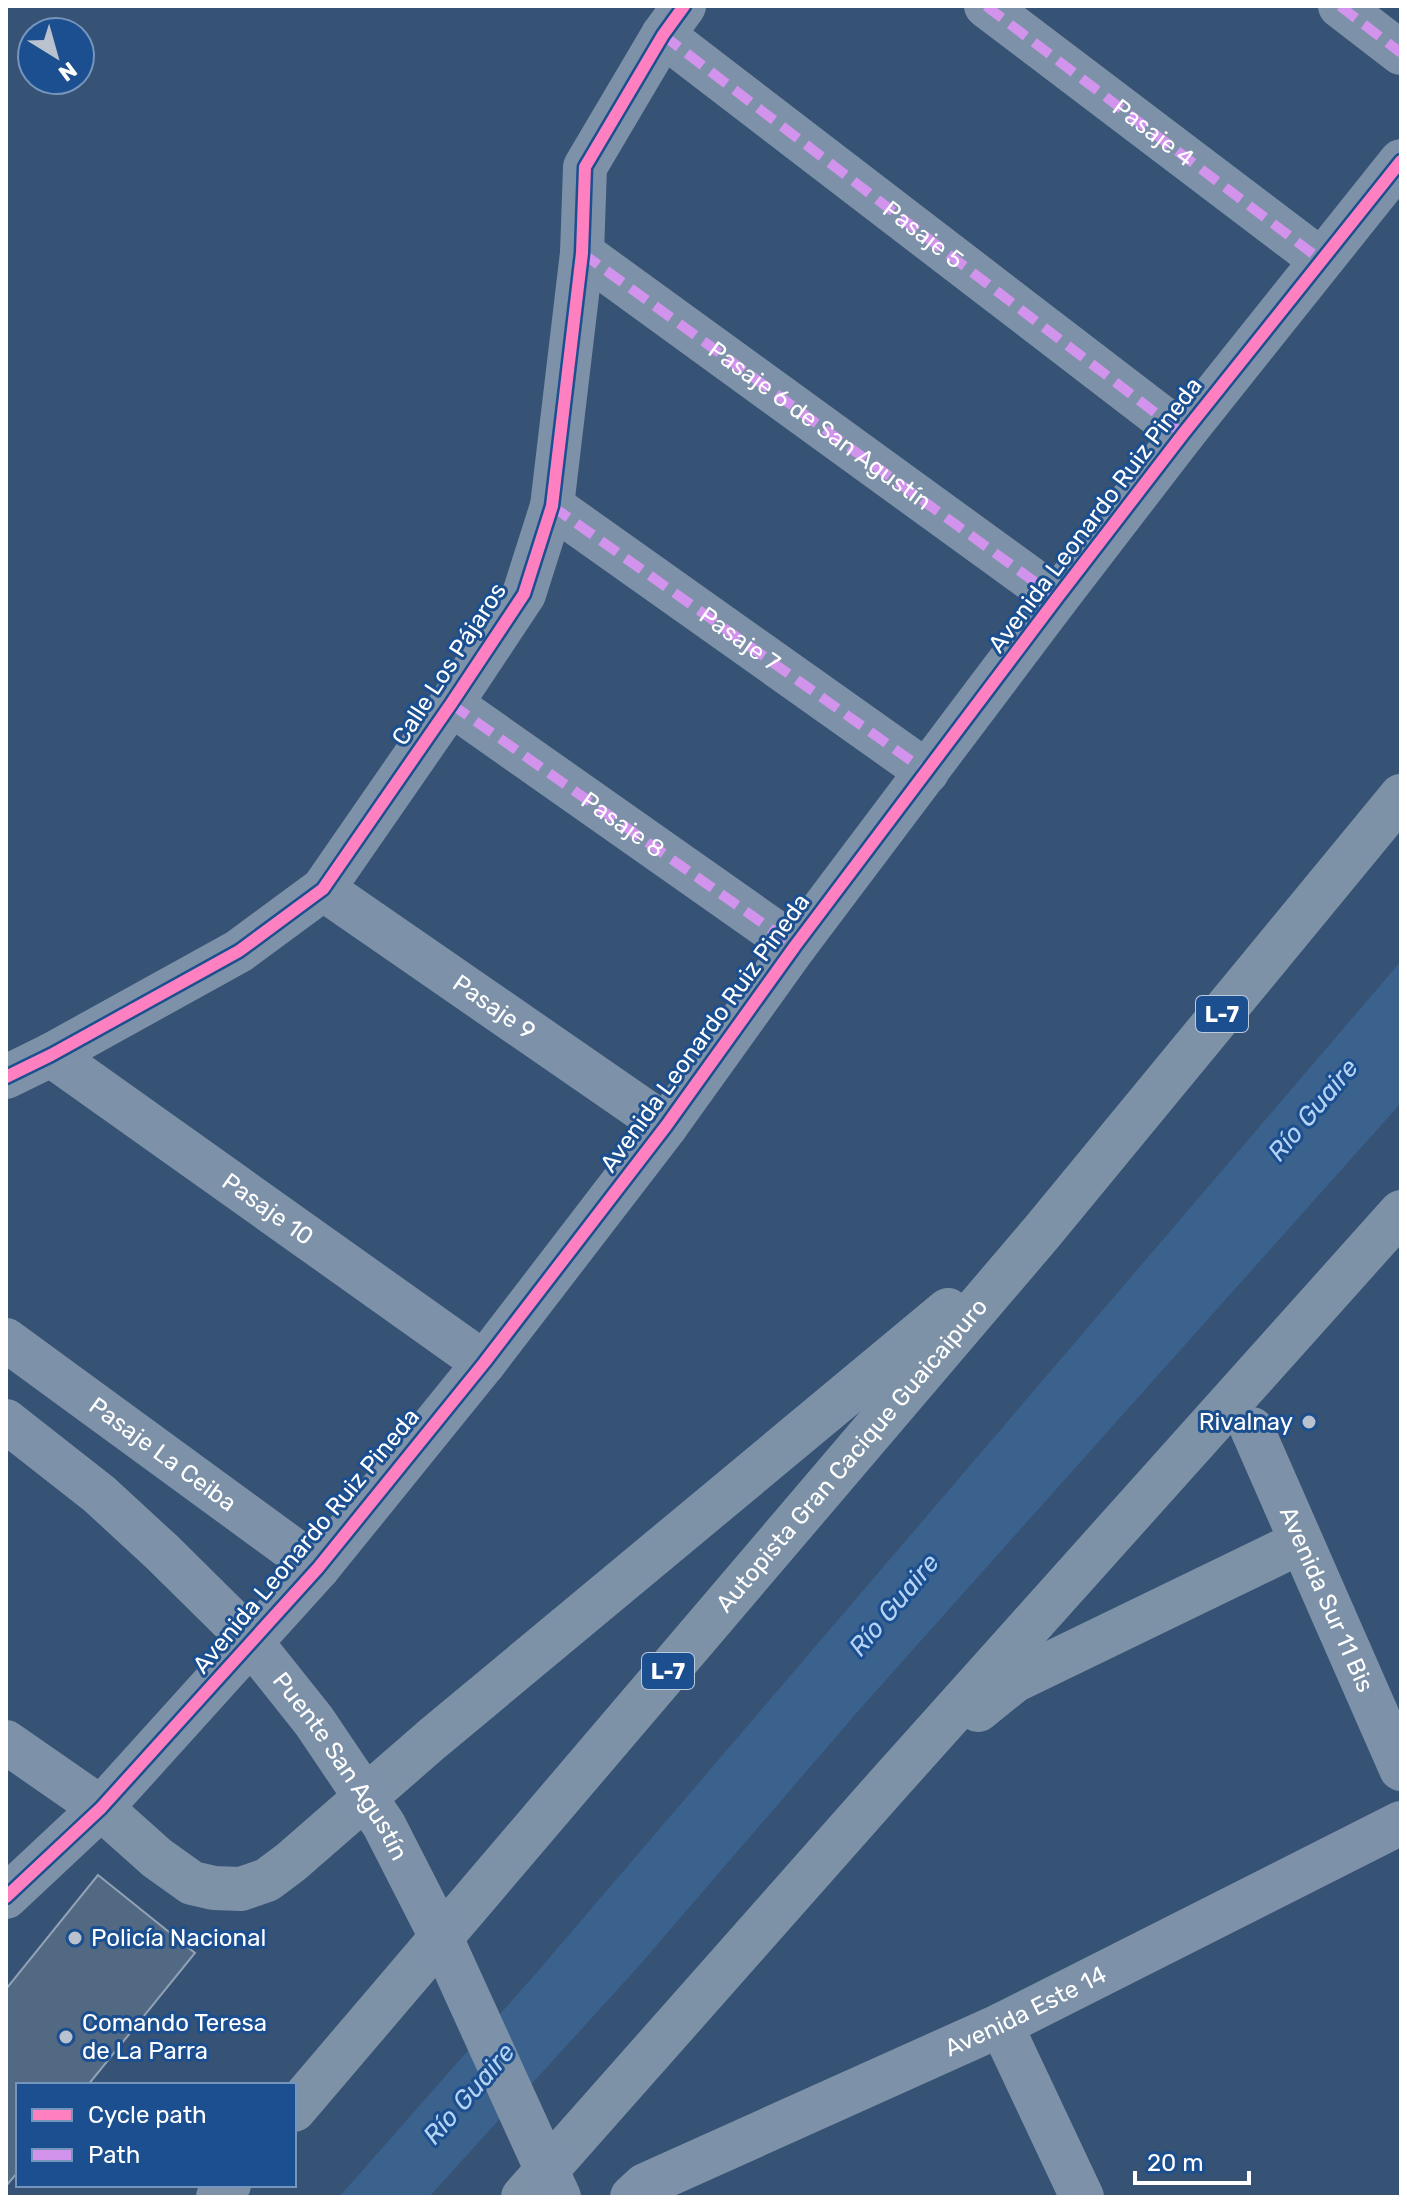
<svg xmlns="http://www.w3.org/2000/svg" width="1407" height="2203" viewBox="0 0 1407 2203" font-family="Rubik,sans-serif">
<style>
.water{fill:#3b618d}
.building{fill:#526984;stroke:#92a2b6;stroke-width:2}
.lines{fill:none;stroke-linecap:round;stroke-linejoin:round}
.minor{stroke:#7d92a8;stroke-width:44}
.highway{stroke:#7e92a7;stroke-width:44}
.minor-bridge{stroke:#7d92a8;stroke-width:44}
.quiet{stroke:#d193ec;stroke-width:10;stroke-dasharray:20 10;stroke-linecap:butt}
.cycleway-casing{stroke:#1b4f8f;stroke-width:17}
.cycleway{stroke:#ff80c0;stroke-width:12}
.poi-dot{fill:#b9c2ce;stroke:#1b4f8f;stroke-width:3}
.labels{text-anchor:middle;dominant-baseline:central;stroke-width:6;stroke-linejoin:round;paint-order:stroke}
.shield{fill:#1b4f8f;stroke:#bbcadd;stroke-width:2}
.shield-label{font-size:22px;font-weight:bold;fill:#fff}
.street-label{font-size:24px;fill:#fff;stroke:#1b4f8f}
.poi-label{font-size:24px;fill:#fff;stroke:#1b4f8f;text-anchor:start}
.water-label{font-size:26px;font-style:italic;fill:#b5d3f5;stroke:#1b4f8f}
</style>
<rect width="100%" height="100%" fill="#365274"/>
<!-- water -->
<polygon class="water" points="1401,961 1401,1103 860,1709 638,1967 429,2197 339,2197 538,1971"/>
<!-- building -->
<polygon class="building" points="98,1875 195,1953 88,2085 18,2085 18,2172 6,2186 6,1989"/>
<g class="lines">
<!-- minor -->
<g class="minor">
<polyline points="986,6 1321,260"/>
<polyline points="1340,6 1401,53"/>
<path id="s1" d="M663 35 1183 434"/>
<polyline points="582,253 1057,598"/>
<path id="s2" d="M552 506 927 772"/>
<polyline points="451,704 795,946"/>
<path id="s3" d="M323 889 666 1126"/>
<path id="s4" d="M51 1055 484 1363"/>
<polyline points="6,1077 51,1055 239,951 323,889 451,704 524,594 552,506 582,253 585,167 663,35 684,6"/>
<path id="s5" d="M6 1340 318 1568"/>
<path id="s6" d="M1252 1429 1401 1769"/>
<polyline points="6,1742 101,1808"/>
<polyline points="6,1897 101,1808 318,1568 484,1363 666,1126 795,946 1057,598 1183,434 1401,161"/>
<polyline points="1001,2025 1082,2197"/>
<path id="s7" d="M632 2197 645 2185 1001 2025 1401 1823"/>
</g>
<!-- highway -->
<g class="highway">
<polyline points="978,1710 1014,1681 1301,1542"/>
<polyline points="101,1808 157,1858 192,1883 214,1888 241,1889 267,1880 291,1862 431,1740 948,1310"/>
<path id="s8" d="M294 2110 1042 1232 1401 796"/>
<polyline points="218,2197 229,2185"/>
<polyline points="523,2197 892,1780 1401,1212"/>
</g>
<!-- minor-bridge -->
<path class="minor-bridge" id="s9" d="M6 1421 99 1494 162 1552 243 1632 314 1721 384 1825 437 1929 559 2197"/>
<!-- quiet -->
<g class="quiet">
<path id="s10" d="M986 6 1321 260"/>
<polyline points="1340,6 1401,53"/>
<polyline points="663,35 1183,434"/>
<path id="s11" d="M582 253 1057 598"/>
<polyline points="552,506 927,772"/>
<path id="s12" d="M451 704 795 946"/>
</g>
<defs>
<g id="cycleway">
<polyline points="6,1077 51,1055 239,951 323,889 451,704 524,594 552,506 582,253 585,167 663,35 684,6"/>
<polyline points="6,1897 101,1808 318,1568 484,1363 666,1126 795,946 1057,598 1183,434 1401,161"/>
</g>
</defs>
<!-- cycleway casing -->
<use href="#cycleway" class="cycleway-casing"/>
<!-- cycleway -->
<use href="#cycleway" class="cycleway"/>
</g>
<!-- markers -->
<g class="poi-dot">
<circle cx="1309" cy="1422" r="8"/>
<circle cx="75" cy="1938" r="8"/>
<circle cx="66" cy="2037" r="8"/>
</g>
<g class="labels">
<!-- shield labels -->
<g class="shield">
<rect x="1196" y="996" width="52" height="36" rx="6"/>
<rect x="642" y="1653" width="52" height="36" rx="6"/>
</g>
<g class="shield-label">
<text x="1222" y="1014">L-7</text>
<text x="668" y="1671">L-7</text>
</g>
<!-- street labels -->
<g class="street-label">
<text stroke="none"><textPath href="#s10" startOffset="210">Pasaje 4</textPath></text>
<text stroke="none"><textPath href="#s1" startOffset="328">Pasaje 5</textPath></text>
<text stroke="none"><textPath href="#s11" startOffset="294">Pasaje 6 de San Agustín</textPath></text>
<text transform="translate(1095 515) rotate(-53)">Avenida Leonardo Ruiz Pineda</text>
<text stroke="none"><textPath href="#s2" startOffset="230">Pasaje 7</textPath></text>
<text transform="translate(449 664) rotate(-57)">Calle Los Pájaros</text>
<text stroke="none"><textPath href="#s12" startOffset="210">Pasaje 8</textPath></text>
<text stroke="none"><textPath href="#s3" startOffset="208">Pasaje 9</textPath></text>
<text transform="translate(705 1033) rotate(-54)">Avenida Leonardo Ruiz Pineda</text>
<text stroke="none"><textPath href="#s4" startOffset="266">Pasaje 10</textPath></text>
<text stroke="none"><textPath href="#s5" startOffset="194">Pasaje La Ceiba</textPath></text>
<text stroke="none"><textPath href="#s8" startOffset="860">Autopista Gran Cacique Guaicaipuro</textPath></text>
<text transform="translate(306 1541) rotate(-50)">Avenida Leonardo Ruiz Pineda</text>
<text stroke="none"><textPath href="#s6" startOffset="186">Avenida Sur 11 Bis</textPath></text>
<text stroke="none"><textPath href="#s9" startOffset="484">Puente San Agustín</textPath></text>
<text stroke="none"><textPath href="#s7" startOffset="436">Avenida Este 14</textPath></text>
</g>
<!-- poi labels -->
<g class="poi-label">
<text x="1293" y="1422" text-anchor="end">Rivalnay</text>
<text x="91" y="1938">Policía Nacional</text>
<text x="82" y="2023">Comando Teresa<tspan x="82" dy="28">de La Parra</tspan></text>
</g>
<!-- water labels -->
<g class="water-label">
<text transform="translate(1313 1110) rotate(-50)">Río Guaire</text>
<text transform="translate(894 1605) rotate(-50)">Río Guaire</text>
<text transform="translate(469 2094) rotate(-49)">Río Guaire</text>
</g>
</g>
<!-- border -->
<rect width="1407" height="2203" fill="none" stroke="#ffffff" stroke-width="16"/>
<!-- legend -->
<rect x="16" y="2083" width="280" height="104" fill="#1b4f8f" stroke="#7695bc" stroke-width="2"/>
<rect x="32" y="2109" width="40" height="12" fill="#ff80c0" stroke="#7695bc" stroke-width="2"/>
<text x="88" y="2123" font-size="24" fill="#ffffff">Cycle path</text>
<rect x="32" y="2149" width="40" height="12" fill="#d193ec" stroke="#7695bc" stroke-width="2"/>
<text x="88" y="2163" font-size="24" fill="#ffffff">Path</text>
<!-- north arrow -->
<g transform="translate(56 56) rotate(143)"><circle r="38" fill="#1b4f8f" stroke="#7695bc" stroke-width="2"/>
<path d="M0-6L14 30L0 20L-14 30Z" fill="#b9c2ce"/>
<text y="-12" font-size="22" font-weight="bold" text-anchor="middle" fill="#ffffff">N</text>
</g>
<!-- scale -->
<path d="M1135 2171v12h114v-12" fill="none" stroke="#ffffff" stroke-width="4"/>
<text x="1147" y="2171" font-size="24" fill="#ffffff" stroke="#1b4f8f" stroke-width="6" paint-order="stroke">20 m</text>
</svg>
